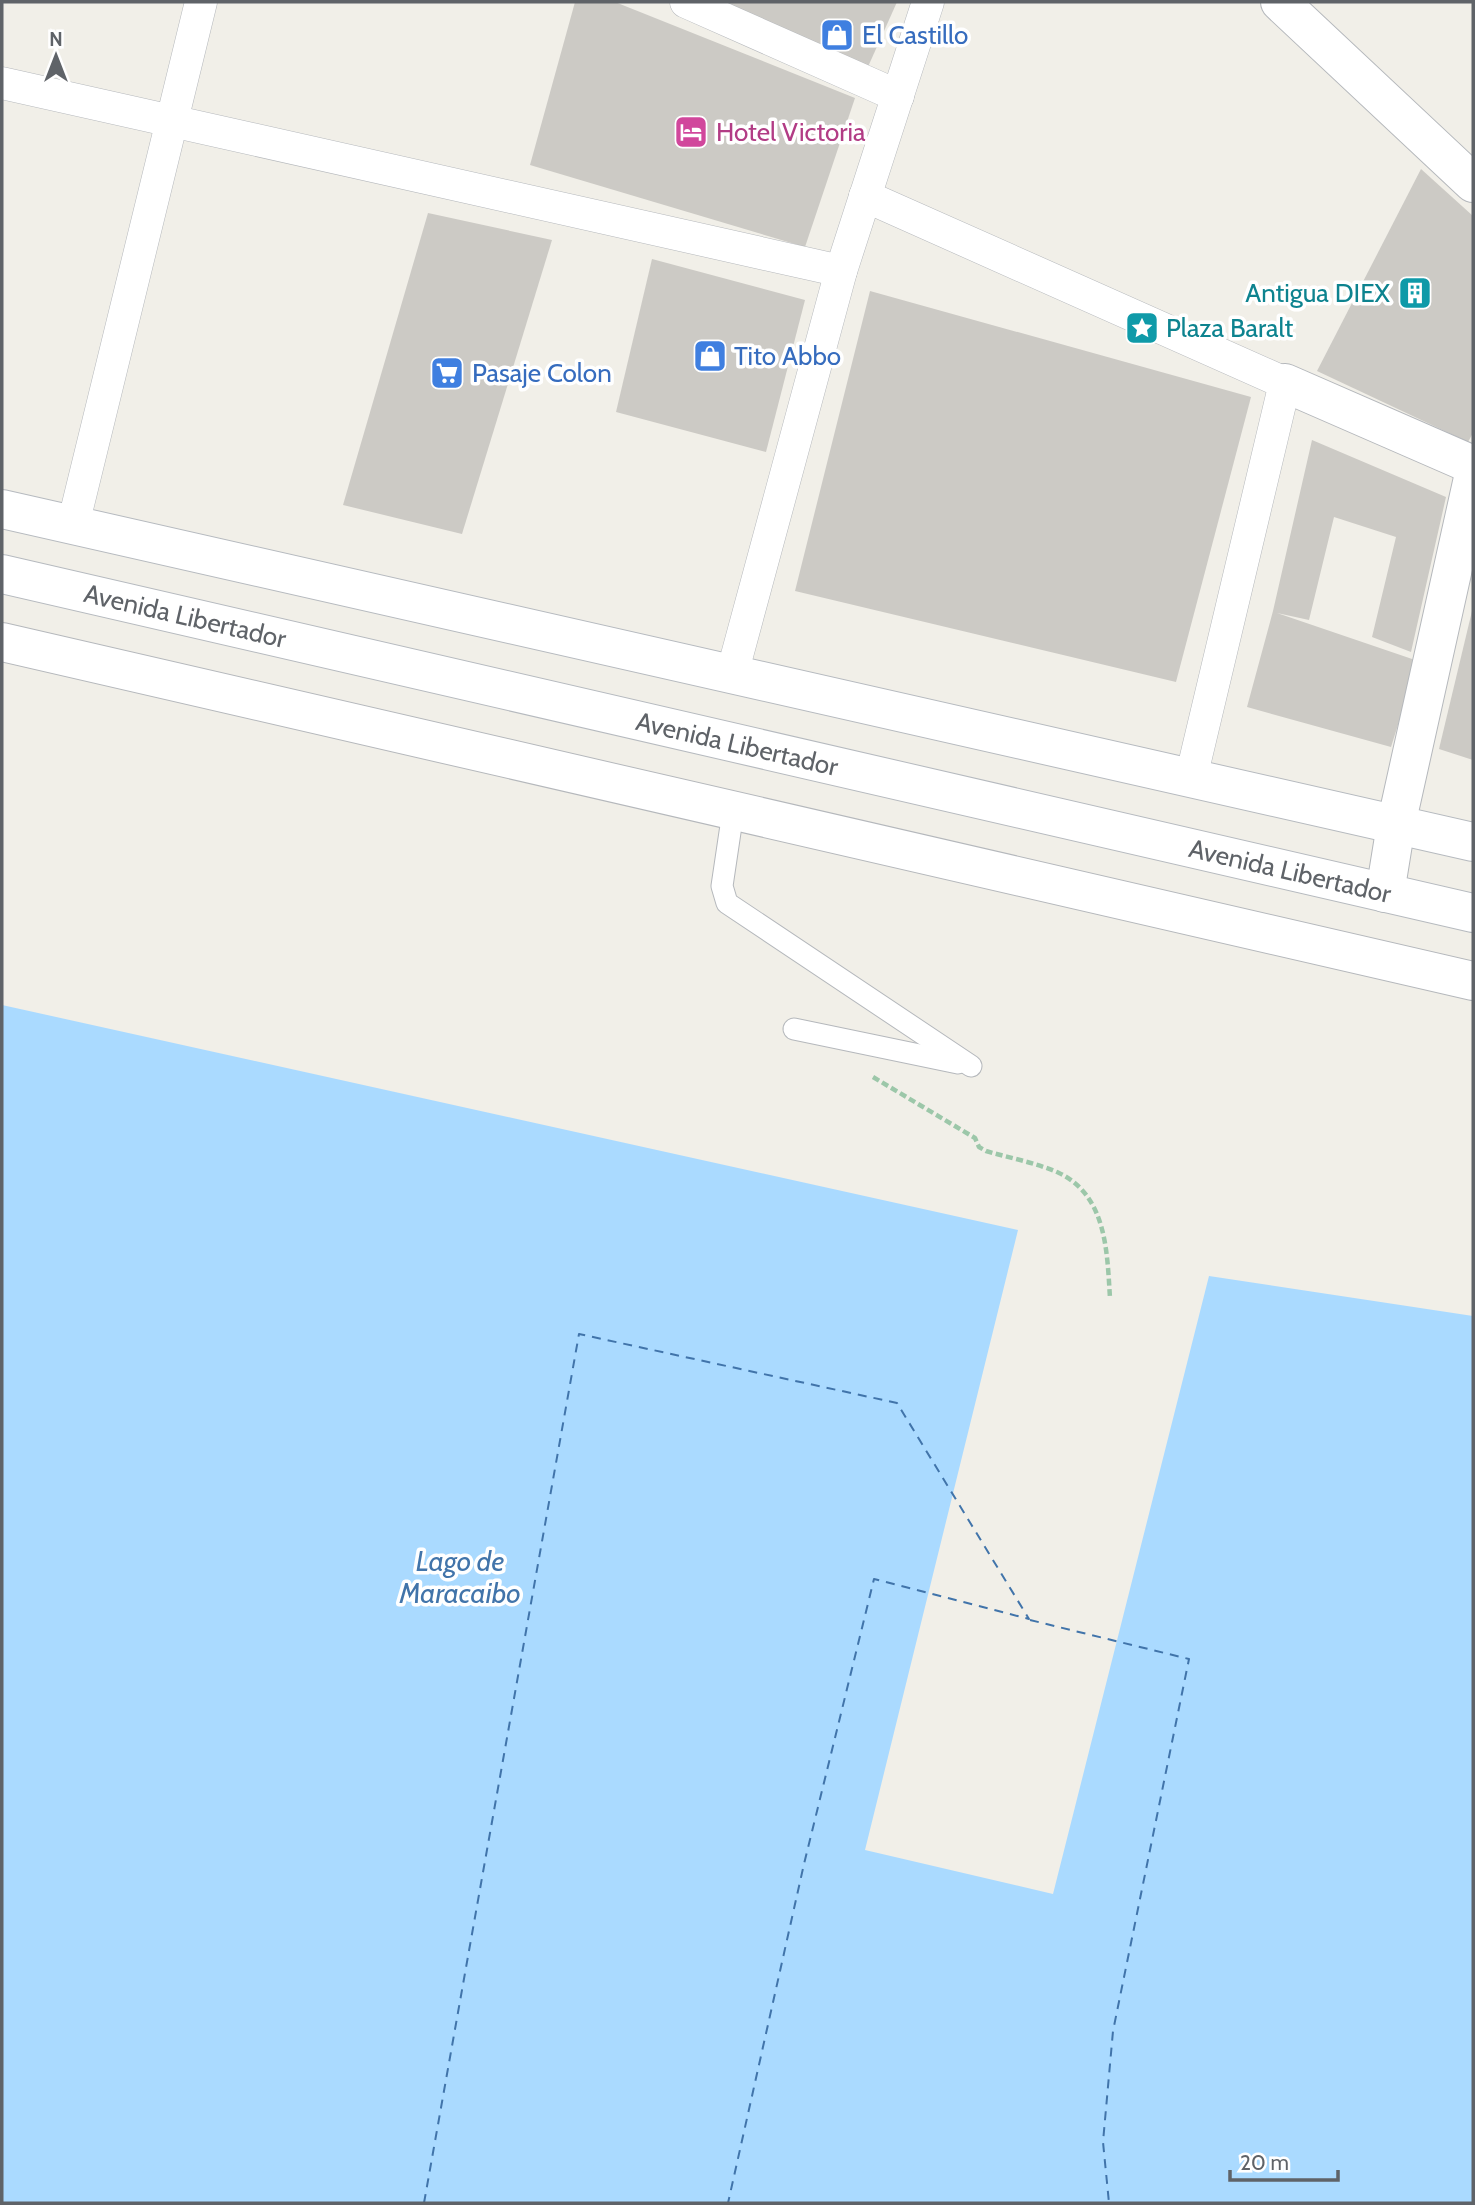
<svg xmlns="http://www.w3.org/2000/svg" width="1475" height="2205" viewBox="0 0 1475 2205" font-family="Cabin,sans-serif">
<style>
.water{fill:#aadaff}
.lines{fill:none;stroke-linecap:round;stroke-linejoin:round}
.ferry{stroke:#4174aa;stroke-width:2;stroke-dasharray:9 7;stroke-linecap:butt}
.building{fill:#cccac5}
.service-casing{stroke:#b5b8bc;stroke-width:23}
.pedestrian-casing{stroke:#b5b8bc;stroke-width:33}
.minor-casing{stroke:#b5b8bc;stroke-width:40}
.secondary-casing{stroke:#b6babf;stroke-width:40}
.path{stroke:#9cc7a9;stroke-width:4.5;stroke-dasharray:7 3.5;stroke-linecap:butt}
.service{stroke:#fff;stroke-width:21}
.pedestrian{stroke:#fff;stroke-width:32}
.minor{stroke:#fff;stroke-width:38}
.secondary{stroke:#fff;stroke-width:38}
.labels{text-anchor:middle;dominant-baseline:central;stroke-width:7;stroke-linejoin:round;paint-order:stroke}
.shop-label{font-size:26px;fill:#366cbe;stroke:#fff;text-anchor:start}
.hotel-label{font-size:26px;fill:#b23c85;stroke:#fff;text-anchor:start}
.culture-label{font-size:26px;fill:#0d838f;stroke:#fff;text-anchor:end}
.street-label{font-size:26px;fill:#5f6368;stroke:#fff}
.water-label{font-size:28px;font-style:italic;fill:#4174aa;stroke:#fff}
</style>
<rect width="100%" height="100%" fill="#f1efe8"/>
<!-- water -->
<polygon class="water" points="2,1005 1018,1230 865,1850 1053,1894 1209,1276 1473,1316 1473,2203 2,2203"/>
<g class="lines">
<!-- ferry -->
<g class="ferry">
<polyline points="1030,1620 1189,1659 1113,2031 1103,2142 1109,2203"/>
<polyline points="424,2203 579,1334 897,1403 1029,1619 874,1579 804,1864 728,2203"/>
</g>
</g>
<!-- building -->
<g class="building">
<polygon points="575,2 615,2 855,98 805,247 530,165"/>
<polygon points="718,2 897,2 867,69"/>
<polygon points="1421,169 1473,216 1473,433 1468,442 1317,371"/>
<polygon points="428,213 552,240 462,534 343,505"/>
<polygon points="652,259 805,300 766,452 616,412"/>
<polygon points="870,291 1251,397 1176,682 795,591"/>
<polygon points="1312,440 1446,497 1411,652 1372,637 1396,537 1334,517 1309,620 1277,613 1418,661 1391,747 1247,707 1273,611"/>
<polygon points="1472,611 1473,612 1473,760 1439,749"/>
</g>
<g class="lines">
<defs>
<g id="service">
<polyline points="733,812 722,886 727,903 971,1066"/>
<polyline points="794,1029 958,1063"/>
</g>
<g id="pedestrian">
<polyline points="686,2 898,96"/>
<polyline points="2,83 841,271"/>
<polyline points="865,196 1285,383 1191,778"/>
<polyline points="73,525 201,2"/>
<polyline points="732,674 841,271 928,2"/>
</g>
<g id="minor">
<polyline points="1280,2 1473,183"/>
<polyline points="1285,383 1473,465"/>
<polyline points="2,642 1473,981"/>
<polyline points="1385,893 1396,825 1473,478"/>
</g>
<g id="secondary">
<polyline points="2,509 1473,842"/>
<polyline points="2,574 1473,913"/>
</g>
</defs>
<!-- service casing -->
<use href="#service" class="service-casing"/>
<!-- pedestrian casing -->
<use href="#pedestrian" class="pedestrian-casing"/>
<!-- minor casing -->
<use href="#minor" class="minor-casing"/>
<!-- secondary casing -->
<use href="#secondary" class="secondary-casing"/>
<!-- path -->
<path class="path" d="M873 1077 975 1138 979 1147 986 1151C1010 1158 1037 1163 1059 1173 1107 1196 1107 1252 1110 1298"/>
<!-- service -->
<use href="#service" class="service"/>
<!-- pedestrian -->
<use href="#pedestrian" class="pedestrian"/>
<!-- minor -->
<use href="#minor" class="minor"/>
<!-- secondary -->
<use href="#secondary" class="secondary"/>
</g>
<!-- icons -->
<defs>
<symbol id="shop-square" viewBox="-11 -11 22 22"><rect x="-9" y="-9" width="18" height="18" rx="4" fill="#3f7fe0" stroke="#fff"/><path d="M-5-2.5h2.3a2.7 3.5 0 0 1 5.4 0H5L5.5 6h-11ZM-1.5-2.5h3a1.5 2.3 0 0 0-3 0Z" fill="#fff"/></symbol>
<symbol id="hotel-square" viewBox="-11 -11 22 22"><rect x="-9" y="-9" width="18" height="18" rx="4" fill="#d1479c" stroke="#fff"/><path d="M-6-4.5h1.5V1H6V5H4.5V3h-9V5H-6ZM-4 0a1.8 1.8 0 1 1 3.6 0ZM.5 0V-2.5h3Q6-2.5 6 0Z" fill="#fff"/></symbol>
<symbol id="building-square" viewBox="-11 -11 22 22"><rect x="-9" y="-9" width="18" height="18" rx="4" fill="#0f9aa8" stroke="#fff"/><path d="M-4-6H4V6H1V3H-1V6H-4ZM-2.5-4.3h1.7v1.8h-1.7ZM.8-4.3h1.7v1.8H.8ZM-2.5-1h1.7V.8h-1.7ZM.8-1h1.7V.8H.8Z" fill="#fff"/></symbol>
<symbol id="sight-square" viewBox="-11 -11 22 22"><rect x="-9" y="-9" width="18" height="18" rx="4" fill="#0f9aa8" stroke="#fff"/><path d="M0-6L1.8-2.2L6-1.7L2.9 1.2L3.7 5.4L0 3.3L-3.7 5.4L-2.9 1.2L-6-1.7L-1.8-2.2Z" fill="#fff"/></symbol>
<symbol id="supermarket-square" viewBox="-11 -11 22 22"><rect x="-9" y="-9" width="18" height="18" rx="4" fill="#3f7fe0" stroke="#fff"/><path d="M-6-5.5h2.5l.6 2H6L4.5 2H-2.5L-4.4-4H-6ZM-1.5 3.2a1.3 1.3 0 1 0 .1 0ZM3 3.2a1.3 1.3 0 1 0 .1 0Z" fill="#fff"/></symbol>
</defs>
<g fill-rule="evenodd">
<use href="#shop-square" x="818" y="16" width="38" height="38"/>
<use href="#hotel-square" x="672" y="113" width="38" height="38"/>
<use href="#building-square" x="1396" y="274" width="38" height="38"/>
<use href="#sight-square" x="1123" y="309" width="38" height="38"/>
<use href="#shop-square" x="691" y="337" width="38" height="38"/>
<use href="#supermarket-square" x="428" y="354" width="38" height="38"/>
</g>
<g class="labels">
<!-- shop labels -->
<g class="shop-label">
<text x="862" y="35">El Castillo</text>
<text x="734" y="356">Tito Abbo</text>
<text x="472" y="373">Pasaje Colon</text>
</g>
<!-- hotel labels -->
<g class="hotel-label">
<text x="716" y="132">Hotel Victoria</text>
</g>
<!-- culture labels -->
<g class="culture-label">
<text x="1390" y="293">Antigua DIEX</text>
<text x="1166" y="328" text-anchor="start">Plaza Baralt</text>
</g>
<!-- street labels -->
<g class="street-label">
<text transform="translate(185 616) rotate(13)">Avenida Libertador</text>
<text transform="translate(737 744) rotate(13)">Avenida Libertador</text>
<text transform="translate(1290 871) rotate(13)">Avenida Libertador</text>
</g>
<!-- water labels -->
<g class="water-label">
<text x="460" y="1561">Lago de<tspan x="460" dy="32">Maracaibo</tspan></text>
</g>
</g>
<!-- border -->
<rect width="1475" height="2205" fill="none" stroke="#5f6368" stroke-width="7"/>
<!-- north arrow -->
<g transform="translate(56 56)" stroke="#ffffff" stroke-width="5" paint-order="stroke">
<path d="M0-5L12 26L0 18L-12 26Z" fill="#5f6368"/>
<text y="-10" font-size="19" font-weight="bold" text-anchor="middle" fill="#5f6368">N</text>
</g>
<!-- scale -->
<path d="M1230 2170v10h108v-10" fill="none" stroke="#5f6368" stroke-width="3.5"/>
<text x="1240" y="2170" font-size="21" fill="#5f6368" stroke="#ffffff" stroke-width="5" paint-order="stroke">20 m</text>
</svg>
